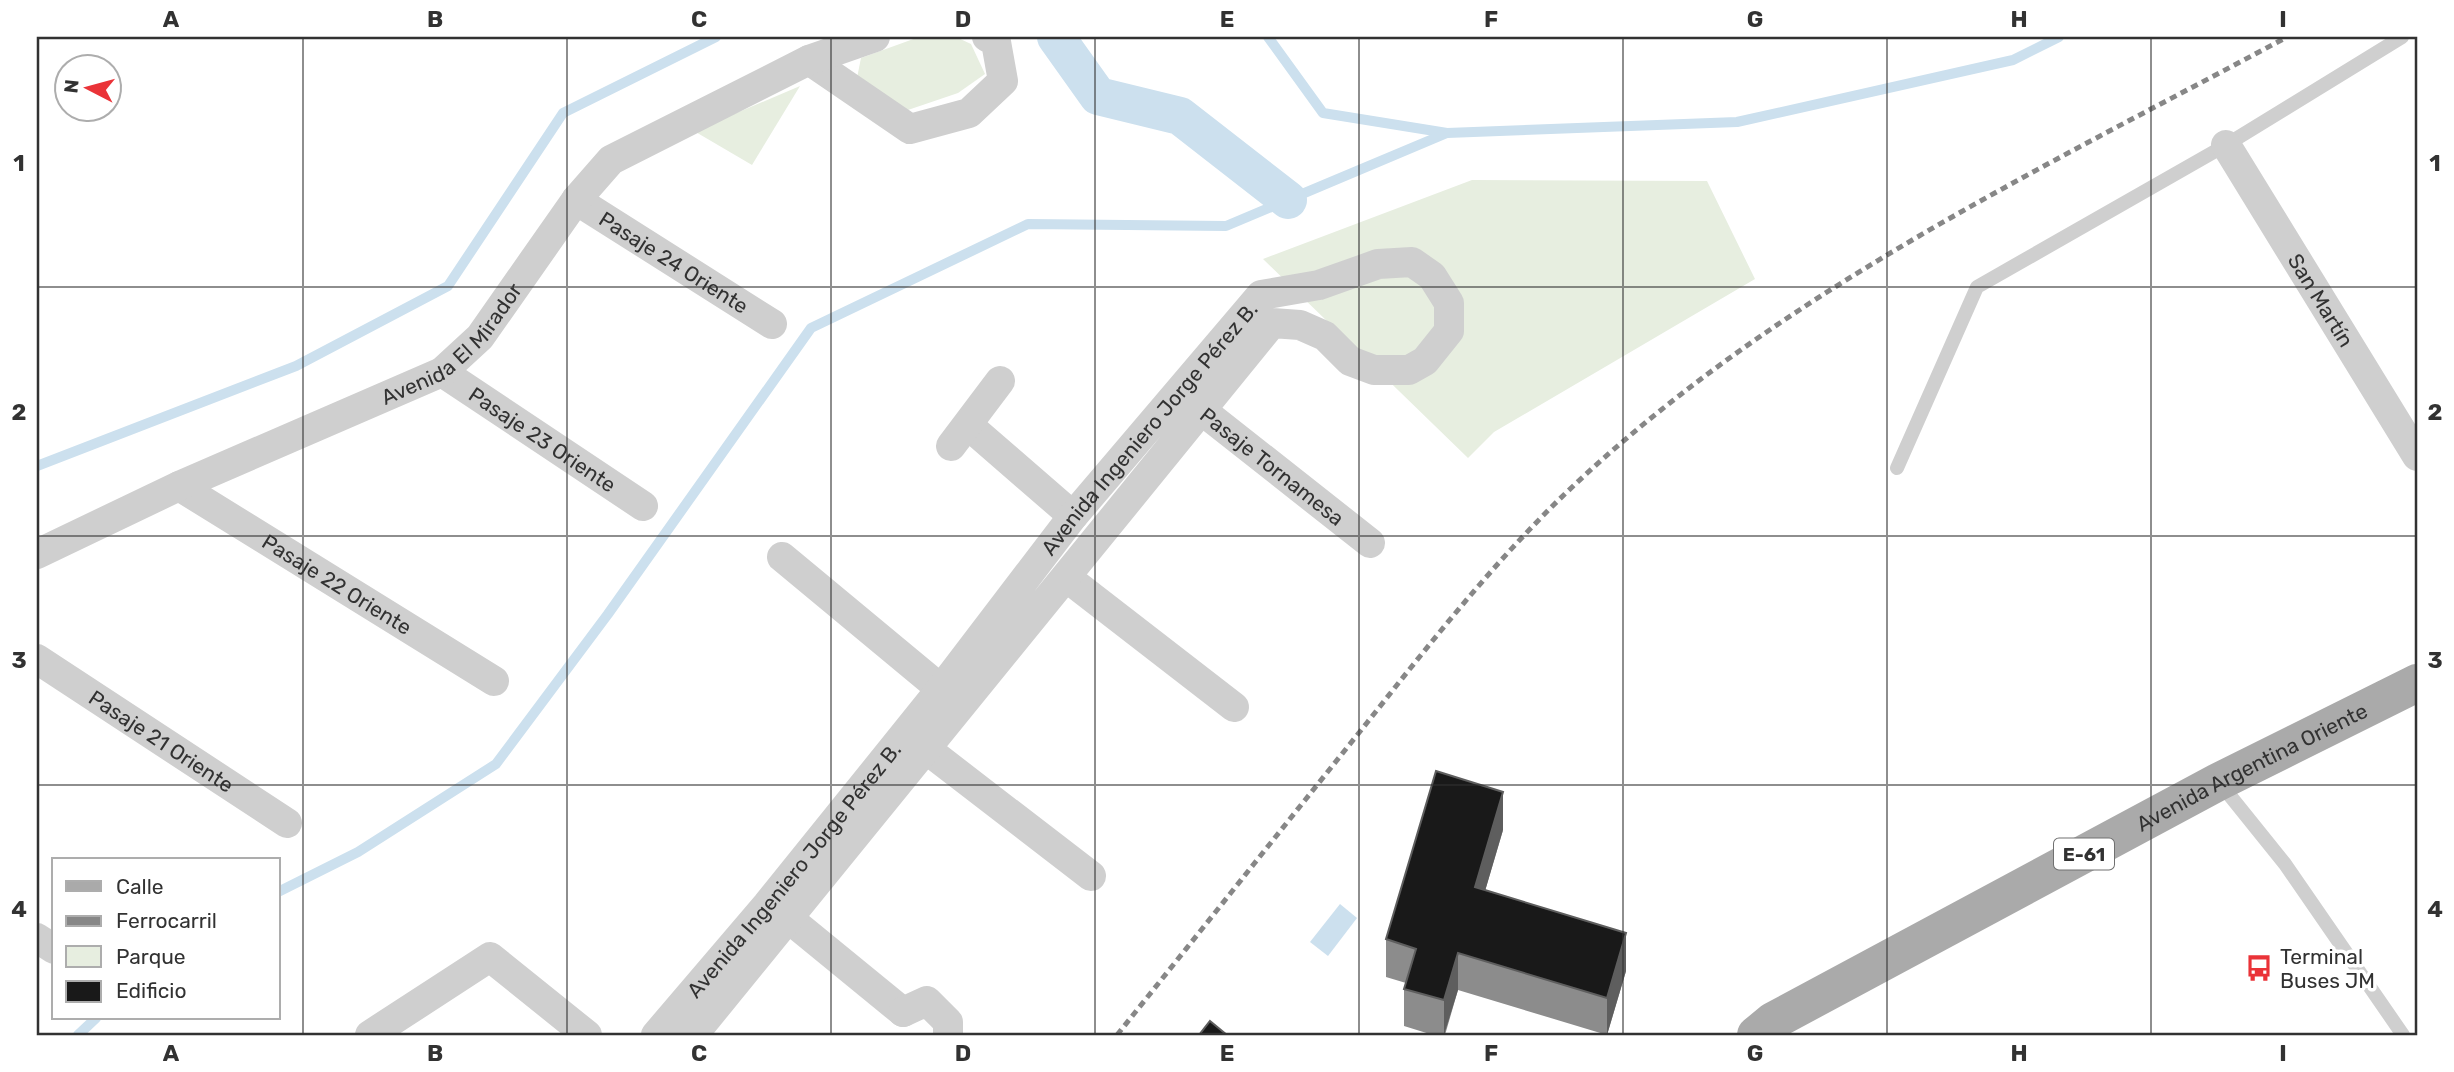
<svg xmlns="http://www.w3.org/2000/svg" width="2454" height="1072" viewBox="0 0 2454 1072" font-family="Rubik,sans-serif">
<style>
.green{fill:#e7eee0}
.water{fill:#cce0ee}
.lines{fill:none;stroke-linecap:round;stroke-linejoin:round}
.stream{stroke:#cce0ee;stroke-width:10}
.canal{stroke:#cce0ee;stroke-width:38}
.service{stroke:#cfcfcf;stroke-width:14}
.minor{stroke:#cfcfcf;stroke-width:30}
.primary{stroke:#aaa;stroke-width:38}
.rail{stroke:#878787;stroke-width:5;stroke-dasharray:7 5;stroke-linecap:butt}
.wall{fill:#8c8c8c}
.shaded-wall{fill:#5e5e5e}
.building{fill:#191919;stroke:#5e5e5e;stroke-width:2}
.grid{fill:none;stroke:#323232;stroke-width:2;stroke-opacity:0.55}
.labels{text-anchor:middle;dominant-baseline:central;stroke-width:7;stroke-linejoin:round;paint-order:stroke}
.shield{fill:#fff;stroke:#707070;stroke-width:2}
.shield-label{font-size:19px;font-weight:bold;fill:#323232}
.street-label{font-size:21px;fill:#323232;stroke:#fff}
.poi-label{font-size:21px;fill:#323232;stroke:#fff;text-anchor:start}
.neatline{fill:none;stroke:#323232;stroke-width:2.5}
.grid-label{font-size:23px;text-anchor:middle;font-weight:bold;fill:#323232}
</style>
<rect width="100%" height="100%" fill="#fff"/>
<!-- green -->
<g class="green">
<polygon points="919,37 956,37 971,44 985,74 958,93 905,111 857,78 861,58"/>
<polygon points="800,86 752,165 694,131"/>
<polygon points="1472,180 1707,181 1755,279 1494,432 1468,458 1263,259"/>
</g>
<!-- water -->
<polygon class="water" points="1340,904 1357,918 1328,956 1310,942"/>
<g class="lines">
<!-- stream -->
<g class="stream">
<polyline points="1268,37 1323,113 1447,133"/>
<polyline points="37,466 296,366 448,286 563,113 716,37"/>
<polyline points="278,892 358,852 496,764 608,614 811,328 1028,224 1226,226 1447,133 1737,122 2013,60 2059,37"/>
<polyline points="78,1035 96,1018"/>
</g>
<!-- canal -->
<polyline class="canal" points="1056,37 1098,96 1180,116 1288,200"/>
<!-- service -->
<g class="service">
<polyline points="1897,468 1977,287 2226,145 2402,37"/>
<polyline points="2219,782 2285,864 2403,1035"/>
</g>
<!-- minor -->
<g class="minor">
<polyline points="809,60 910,129 969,113 1003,81 996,42 987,37"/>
<path id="s1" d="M2226 145 2417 456"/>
<path id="s2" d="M576 200 772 324"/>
<path id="s3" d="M442 372 643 506"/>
<path id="s4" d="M1186 398 1370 543"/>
<polyline points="968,425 1073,516"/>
<polyline points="951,446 1000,381"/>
<path id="s5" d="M179 486 494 681"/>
<path id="s6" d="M37 554 179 486 442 372 480 337 576 200 611 160 809 60 875 37"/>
<polyline points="782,557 941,689 926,749 1091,876"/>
<polyline points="1066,577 1234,707"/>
<path id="s7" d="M37 659 287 823"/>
<polyline points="788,918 903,1012"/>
<polyline points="37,938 54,949"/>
<polyline points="903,1012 927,1001 948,1022 948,1035"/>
<polyline points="370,1035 490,957 587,1035"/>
<path id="s8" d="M656 1035 767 905 941 689 1073 516 1261 295 1319 285 1378 264 1412 262 1432 276 1449 303V331L1425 361 1409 370H1374L1350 361 1325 336 1300 325 1272 323 693 1035"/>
</g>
<!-- primary -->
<path class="primary" id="s9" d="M1756 1035 1773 1021 2218 782 2417 683"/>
<!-- rail -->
<path class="rail" d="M1117 1035C1199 933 1280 831 1362 729 1432 641 1501 552 1584 476 1788 288 2045 167 2287 37"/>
</g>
<!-- wall -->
<polygon class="wall" points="1503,830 1485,891 1626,971 1607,1035 1458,990 1445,1035 1433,1035 1404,1026 1404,989 1406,983 1386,977 1386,939"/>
<!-- shaded-wall -->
<g class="shaded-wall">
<polygon points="1503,792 1503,830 1475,925 1475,887"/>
<polygon points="1626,933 1626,971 1607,1035 1607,998"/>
<polygon points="1458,953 1458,990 1444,1035 1444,1000"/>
</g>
<!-- building -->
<g class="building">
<polygon points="1436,771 1503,792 1475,887 1626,933 1607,998 1458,953 1444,1000 1404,989 1416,949 1386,939"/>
<polygon points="1210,1021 1227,1035 1199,1035"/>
</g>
<!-- grid -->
<path class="grid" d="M303 37V1035M567 37V1035M831 37V1035M1095 37V1035M1359 37V1035M1623 37V1035M1887 37V1035M2151 37V1035M37 287H2417M37 536H2417M37 785H2417"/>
<!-- icons -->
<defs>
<symbol id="bus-bare" viewBox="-9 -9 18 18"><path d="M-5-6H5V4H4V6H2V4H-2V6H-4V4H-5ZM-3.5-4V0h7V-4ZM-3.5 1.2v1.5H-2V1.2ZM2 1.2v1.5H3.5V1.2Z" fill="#ea3338" stroke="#fff" stroke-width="2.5" paint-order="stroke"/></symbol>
</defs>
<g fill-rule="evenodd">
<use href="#bus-bare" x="2240" y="949" width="38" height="38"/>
</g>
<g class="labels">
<!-- shield labels -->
<rect class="shield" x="2054" y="838.5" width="60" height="31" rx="5"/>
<g class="shield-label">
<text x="2084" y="854">E-61</text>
</g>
<!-- street labels -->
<g class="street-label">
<text stroke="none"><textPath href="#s2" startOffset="116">Pasaje 24 Oriente</textPath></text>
<text stroke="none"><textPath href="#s1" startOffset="182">San Martín</textPath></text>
<text stroke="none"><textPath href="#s6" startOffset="469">Avenida El Mirador</textPath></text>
<text stroke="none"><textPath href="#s8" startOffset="782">Avenida Ingeniero Jorge Pérez B.</textPath></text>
<text stroke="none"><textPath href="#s3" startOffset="121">Pasaje 23 Oriente</textPath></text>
<text stroke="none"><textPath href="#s4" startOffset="110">Pasaje Tornamesa</textPath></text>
<text stroke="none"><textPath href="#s5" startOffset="186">Pasaje 22 Oriente</textPath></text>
<text stroke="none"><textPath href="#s7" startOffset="149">Pasaje 21 Oriente</textPath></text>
<text stroke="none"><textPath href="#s9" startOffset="564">Avenida Argentina Oriente</textPath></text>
<text stroke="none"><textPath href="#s8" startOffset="215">Avenida Ingeniero Jorge Pérez B.</textPath></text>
</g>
<!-- poi labels -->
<g class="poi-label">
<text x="2280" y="956">Terminal<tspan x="2280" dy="24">Buses JM</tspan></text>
</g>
</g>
<!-- border -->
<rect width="2454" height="1072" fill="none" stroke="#ffffff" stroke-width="77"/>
<!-- legend -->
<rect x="52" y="858" width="228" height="161" fill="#ffffff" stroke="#adadad" stroke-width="2"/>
<rect x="66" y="881" width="35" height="10" fill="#aaaaaa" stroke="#adadad" stroke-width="2"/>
<text x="116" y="894" font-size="21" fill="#323232">Calle</text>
<rect x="66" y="916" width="35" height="10" fill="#878787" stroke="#adadad" stroke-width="2"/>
<text x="116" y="928" font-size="21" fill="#323232">Ferrocarril</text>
<rect x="66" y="946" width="35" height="21" fill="#e7eee0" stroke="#adadad" stroke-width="2"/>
<text x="116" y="964" font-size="21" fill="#323232">Parque</text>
<rect x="66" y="981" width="35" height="21" fill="#191919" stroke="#adadad" stroke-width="2"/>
<text x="116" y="998" font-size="21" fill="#323232">Edificio</text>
<!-- north arrow -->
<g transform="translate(88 88) rotate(276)"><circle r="33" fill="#ffffff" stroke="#adadad" stroke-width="2"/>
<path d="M0-5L12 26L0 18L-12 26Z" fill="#ea3338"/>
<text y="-10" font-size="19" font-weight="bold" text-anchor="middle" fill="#323232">N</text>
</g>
<rect x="38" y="38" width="2378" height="996" class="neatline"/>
<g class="grid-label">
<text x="171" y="27">A</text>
<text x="435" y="27">B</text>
<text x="699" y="27">C</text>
<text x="963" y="27">D</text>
<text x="1227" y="27">E</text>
<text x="1491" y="27">F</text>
<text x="1755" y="27">G</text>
<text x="2019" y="27">H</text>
<text x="2283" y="27">I</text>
<text x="19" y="171">1</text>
<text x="2435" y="171">1</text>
<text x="19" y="420">2</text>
<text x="2435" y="420">2</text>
<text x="19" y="668">3</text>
<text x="2435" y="668">3</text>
<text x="19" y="917">4</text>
<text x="2435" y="917">4</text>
<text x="171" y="1061">A</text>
<text x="435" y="1061">B</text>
<text x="699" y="1061">C</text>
<text x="963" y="1061">D</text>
<text x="1227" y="1061">E</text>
<text x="1491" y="1061">F</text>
<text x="1755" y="1061">G</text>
<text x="2019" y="1061">H</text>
<text x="2283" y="1061">I</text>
</g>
</svg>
